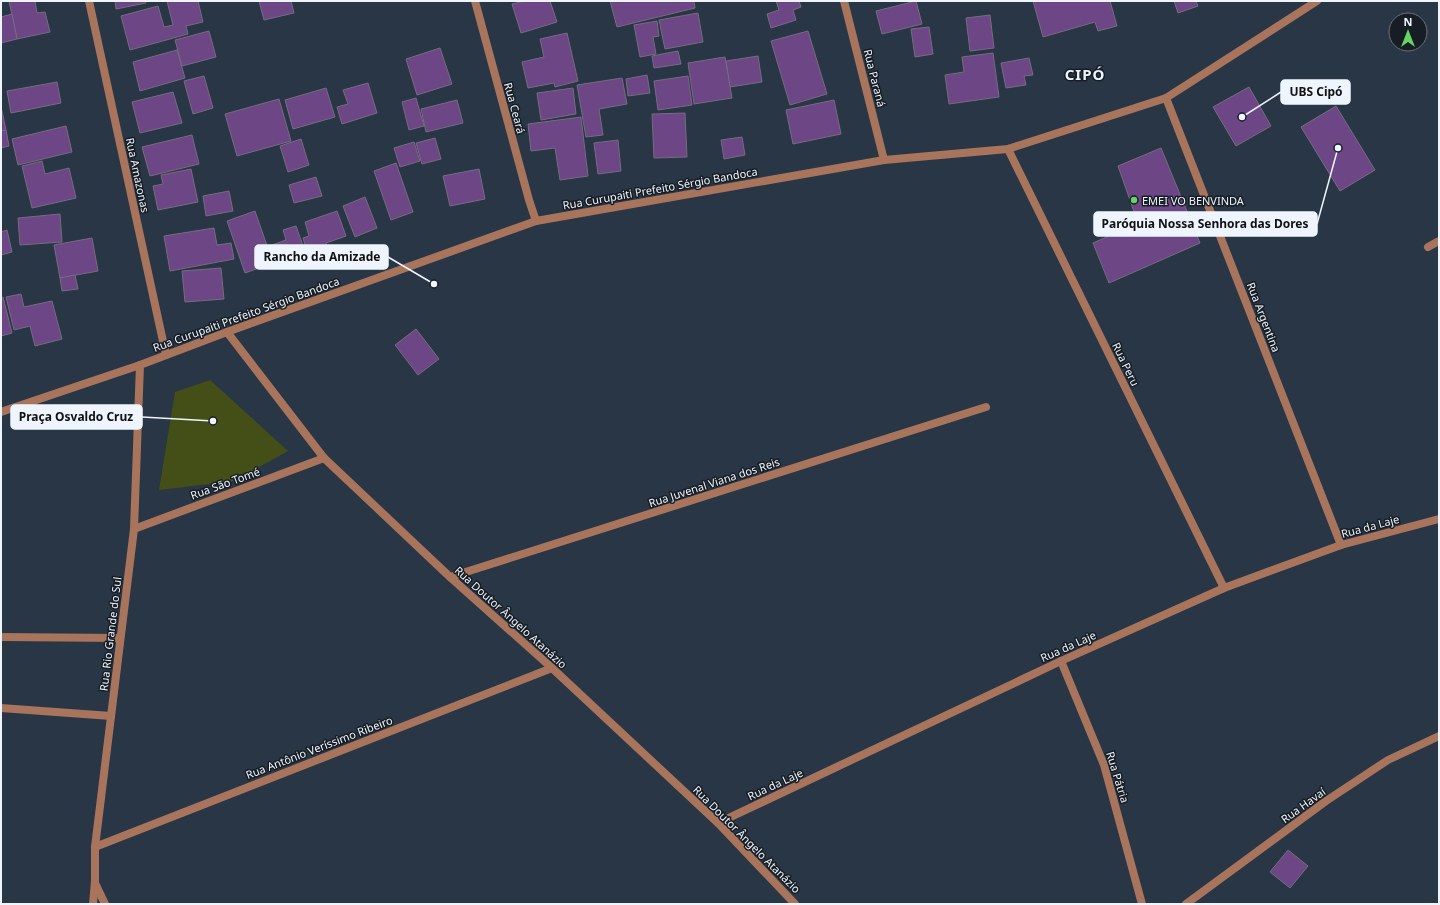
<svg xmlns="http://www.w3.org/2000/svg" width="1440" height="905" viewBox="0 0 1440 905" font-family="'Noto Sans',sans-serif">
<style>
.green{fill:#444f18}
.building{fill:#6c4685;stroke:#776c80}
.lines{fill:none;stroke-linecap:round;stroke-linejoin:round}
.service{stroke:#a8745c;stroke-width:8}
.minor{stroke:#a8745c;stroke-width:8}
.tertiary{stroke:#a8745c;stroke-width:8}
.poi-dot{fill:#65d467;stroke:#161d24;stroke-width:1.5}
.labels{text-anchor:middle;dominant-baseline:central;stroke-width:3;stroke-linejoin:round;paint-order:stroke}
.street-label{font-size:11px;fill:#eef5fe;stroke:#161d24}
.poi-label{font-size:11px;fill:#eef5fe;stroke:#161d24;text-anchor:start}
.district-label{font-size:15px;font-weight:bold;letter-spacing:1px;fill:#eef5fe;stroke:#161d24}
.leader{fill:none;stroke:#eef5fe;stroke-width:1.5}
.callout-dot{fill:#eef5fe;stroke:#161d24;stroke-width:1.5}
.callout{fill:#eef5fe;stroke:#eef5fe;stroke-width:1.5}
.callout-label{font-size:12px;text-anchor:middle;font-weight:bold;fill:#111}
</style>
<rect width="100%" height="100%" fill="#283645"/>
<!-- green -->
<polygon class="green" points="210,380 288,451 234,481 159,490 175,392"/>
<!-- building -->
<g class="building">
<polygon points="9,1 35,1 37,13 45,12 50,32 17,39"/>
<polygon points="115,1 145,1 146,3 116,9"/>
<polygon points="167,1 198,1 203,22 186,26 188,34 130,50 121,16 158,6 164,27 173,25"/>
<polygon points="259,1 291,1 294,13 264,20"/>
<polygon points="524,1 550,1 557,22 521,33 512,4"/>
<polygon points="610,1 694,1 695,8 617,27"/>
<polygon points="776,1 799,1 801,7 793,10 796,20 771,28 767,14 779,10"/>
<polygon points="916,1 922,24 882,34 876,11"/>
<polygon points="1033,1 1110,1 1117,26 1098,31 1095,22 1043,37"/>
<polygon points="1174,1 1196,1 1198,6 1178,13"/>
<polygon points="698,13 703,42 665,49 659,20"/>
<polygon points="12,14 17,39 1,43 1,17"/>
<polygon points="990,15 994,48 970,51 966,18"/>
<polygon points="657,21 659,36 653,37 656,54 640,57 634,25"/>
<polygon points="929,27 933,54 915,57 911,29"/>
<polygon points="209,31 216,57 182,66 175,40"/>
<polygon points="808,31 827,94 790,105 771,41"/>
<polygon points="567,33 578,81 555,87 554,83 528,88 522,62 544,57 540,39"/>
<polygon points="440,48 452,84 417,95 406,59"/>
<polygon points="177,50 185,78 140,91 133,62"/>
<polygon points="678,51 681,64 654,68 652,56"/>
<polygon points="993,53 999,97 949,104 945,75 964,72 962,57"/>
<polygon points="758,56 762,82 730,87 726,61"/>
<polygon points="725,57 732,98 694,104 688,63"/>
<polygon points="1029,58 1033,75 1024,76 1026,85 1006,88 1001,63"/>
<polygon points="647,75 650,93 628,96 626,79"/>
<polygon points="204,76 213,108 193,114 184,81"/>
<polygon points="688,76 692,105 658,110 654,81"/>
<polygon points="622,78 627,104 599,109 603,135 586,137 577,85"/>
<polygon points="57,82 61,103 11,113 7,91"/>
<polygon points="368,83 377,113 342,124 337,107 348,104 343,90"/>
<polygon points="1249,87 1271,126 1236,146 1213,107"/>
<polygon points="326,88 335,117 293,129 285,100"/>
<polygon points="573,88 576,114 541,120 537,93"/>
<polygon points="173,92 182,123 140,133 132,102"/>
<polygon points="416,98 424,126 409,130 402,102"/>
<polygon points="279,99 291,141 237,156 225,114"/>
<polygon points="457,100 463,123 426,132 421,109"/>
<polygon points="834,100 841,134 793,144 786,110"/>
<polygon points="1,106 6,130 1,131"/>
<polygon points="1336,106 1375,170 1340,191 1301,127"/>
<polygon points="685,113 687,157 654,158 652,114"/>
<polygon points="581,117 588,176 560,180 555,148 531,151 528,124"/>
<polygon points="66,126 72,152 18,165 12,139"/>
<polygon points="6,130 9,146 1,148 1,131"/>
<polygon points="192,135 199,164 150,176 142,147"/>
<polygon points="742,137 745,155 724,159 721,140"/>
<polygon points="435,138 441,159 422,164 416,143"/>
<polygon points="301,139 309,165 288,172 280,146"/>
<polygon points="618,140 621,171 598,174 594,143"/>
<polygon points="414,142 420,161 400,167 394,148"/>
<polygon points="1161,148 1200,243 1109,283 1093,243 1138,223 1118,166"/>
<polygon points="42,161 45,174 69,168 76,198 32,208 22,166"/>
<polygon points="396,163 413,212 391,220 374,171"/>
<polygon points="191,169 198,202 158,210 153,186 163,184 161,175"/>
<polygon points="479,169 485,199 450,206 443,176"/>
<polygon points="316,177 322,196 294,203 289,185"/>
<polygon points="229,191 233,211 206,216 203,196"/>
<polygon points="365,197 377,228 355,237 343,206"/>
<polygon points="255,211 273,263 245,273 227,221"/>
<polygon points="337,211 346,236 326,243 330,254 310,261 303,238 309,236 305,222"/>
<polygon points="60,214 62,242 20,245 18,218"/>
<polygon points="296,226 307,257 280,267 272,245 286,240 283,230"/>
<polygon points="214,228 217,245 231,243 234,259 170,271 164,236"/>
<polygon points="7,230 12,252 1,255 1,232"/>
<polygon points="92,238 98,271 60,278 54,245"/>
<polygon points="221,268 224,299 185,302 182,271"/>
<polygon points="75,275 78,289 62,291 60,278"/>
<polygon points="21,294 24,307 52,301 62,339 35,346 30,326 14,330 6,297"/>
<polygon points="3,297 12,333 1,336 1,298"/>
<polygon points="416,329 439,359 418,375 395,345"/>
<polygon points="1288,850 1308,866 1290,888 1270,872"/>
</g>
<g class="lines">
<!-- service -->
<polyline class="service" points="1,708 111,716"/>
<!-- minor -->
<g class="minor">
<polyline points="89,1 166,355"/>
<polyline points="475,1 529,200 536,221"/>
<polyline points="844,1 884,160"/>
<polyline points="1166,98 1341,545"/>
<polyline points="1008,149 1224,588"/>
<polyline points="1428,247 1439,241"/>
<polyline points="227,332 324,458 450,577 552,668 718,823 795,904"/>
<polyline points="134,529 324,458"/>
<polyline points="450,577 986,407"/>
<polyline points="1,637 120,638"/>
<polyline points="1061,661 1104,765 1142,904"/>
<polyline points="718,823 1061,661 1224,588 1341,545 1439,519"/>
<polyline points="95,847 552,668"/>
<polyline points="95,883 105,904"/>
<polyline points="93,904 95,881 95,847 134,529 140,365"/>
<polyline points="1186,904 1326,801 1388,760 1439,736"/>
</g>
<!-- tertiary -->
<polyline class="tertiary" points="1,412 140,365 227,332 536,221 884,160 1008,149 1166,98 1317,1"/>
</g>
<!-- markers -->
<circle class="poi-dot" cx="1134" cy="200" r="4"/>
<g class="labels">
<!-- street labels -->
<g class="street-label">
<text transform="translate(875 78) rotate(76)">Rua Paraná</text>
<text transform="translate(515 108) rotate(75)">Rua Ceará</text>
<text transform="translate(138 175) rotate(78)">Rua Amazonas</text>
<text transform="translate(660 188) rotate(-10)">Rua Curupaiti Prefeito Sérgio Bandoca</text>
<text transform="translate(246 314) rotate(-20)">Rua Curupaiti Prefeito Sérgio Bandoca</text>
<text transform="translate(1264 317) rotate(69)">Rua Argentina</text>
<text transform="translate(1126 364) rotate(64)">Rua Peru</text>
<text transform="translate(714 482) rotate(-18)">Rua Juvenal Viana dos Reis</text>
<text transform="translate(225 483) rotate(-20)">Rua São Tomé</text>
<text transform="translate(1370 526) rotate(-15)">Rua da Laje</text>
<text transform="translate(511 617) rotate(42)">Rua Doutor Ângelo Atanázio</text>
<text transform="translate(110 634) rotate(-83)">Rua Rio Grande do Sul</text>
<text transform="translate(1068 646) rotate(-24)">Rua da Laje</text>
<text transform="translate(319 747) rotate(-21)">Rua Antônio Veríssimo Ribeiro</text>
<text transform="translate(1118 777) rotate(73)">Rua Pátria</text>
<text transform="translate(775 784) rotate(-25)">Rua da Laje</text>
<text transform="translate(1303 805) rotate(-36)">Rua Havaí</text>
<text transform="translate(747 839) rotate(45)">Rua Doutor Ângelo Atanázio</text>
</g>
<!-- poi labels -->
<g class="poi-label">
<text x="1142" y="200">EMEI VO BENVINDA</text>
</g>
<!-- district labels -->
<g class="district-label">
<text x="1085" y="74">CIPÓ</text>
</g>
</g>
<!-- callouts -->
<path class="leader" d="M1242 117L1281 92M1338 148L1317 224M434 284L388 257M213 421L142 417"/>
<g class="callout-dot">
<circle cx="1242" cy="117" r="4"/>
<circle cx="1338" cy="148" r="4"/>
<circle cx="434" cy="284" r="4"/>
<circle cx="213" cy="421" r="4"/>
</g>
<g class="callout">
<rect x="1281" y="80" width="69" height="24" rx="4"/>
<rect x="1094" y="212" width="223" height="24" rx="4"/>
<rect x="255" y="245" width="133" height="24" rx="4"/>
<rect x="11" y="405" width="131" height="24" rx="4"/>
</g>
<g class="callout-label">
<text x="1316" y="96">UBS Cipó</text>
<text x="1205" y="228">Paróquia Nossa Senhora das Dores</text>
<text x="322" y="261">Rancho da Amizade</text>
<text x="76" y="421">Praça Osvaldo Cruz</text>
</g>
<!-- border -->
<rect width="1440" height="905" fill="none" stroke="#eef5fe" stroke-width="4"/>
<!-- north arrow -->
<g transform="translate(1408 32)"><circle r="19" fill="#161d24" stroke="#6c737b"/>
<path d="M0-3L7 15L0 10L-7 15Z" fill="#65d467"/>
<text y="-6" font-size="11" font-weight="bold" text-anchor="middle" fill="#eef5fe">N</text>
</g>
</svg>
